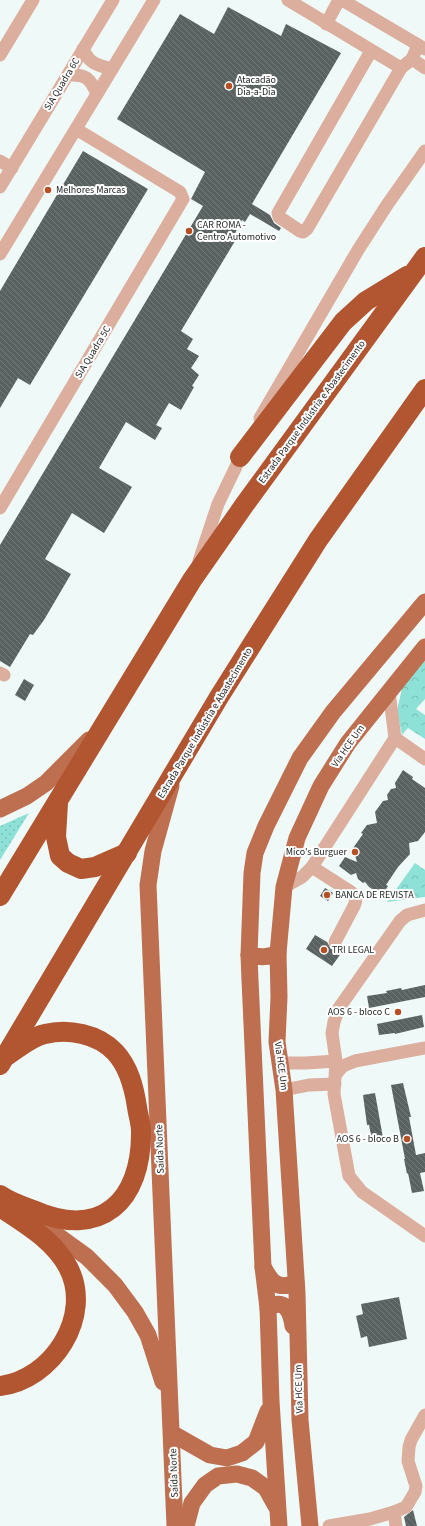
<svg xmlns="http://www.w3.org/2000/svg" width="425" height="1526" viewBox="0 0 425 1526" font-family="'Source Sans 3',sans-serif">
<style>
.grass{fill:url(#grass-dots)}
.park{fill:url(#park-crowns)}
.building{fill:url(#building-back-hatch)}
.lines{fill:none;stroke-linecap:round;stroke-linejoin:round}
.minor{stroke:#dcae9d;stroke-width:13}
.major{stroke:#be6f50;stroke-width:17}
.highway{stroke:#b15631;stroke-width:20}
.poi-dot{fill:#b65024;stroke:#fff;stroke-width:1.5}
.labels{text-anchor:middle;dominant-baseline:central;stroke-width:4;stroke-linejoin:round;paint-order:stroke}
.poi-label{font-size:10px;fill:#1d2121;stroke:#fff;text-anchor:start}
.street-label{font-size:10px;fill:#1d2121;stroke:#fff}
</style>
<defs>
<pattern id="grass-dots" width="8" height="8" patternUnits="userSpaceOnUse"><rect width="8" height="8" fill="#8de1d6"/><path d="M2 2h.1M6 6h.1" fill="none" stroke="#79c1b7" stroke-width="1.8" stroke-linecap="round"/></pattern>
<pattern id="park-crowns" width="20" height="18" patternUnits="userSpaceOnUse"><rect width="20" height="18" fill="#8de1d6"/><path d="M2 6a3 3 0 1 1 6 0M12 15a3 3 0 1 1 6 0" fill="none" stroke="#79c1b7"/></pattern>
<pattern id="building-back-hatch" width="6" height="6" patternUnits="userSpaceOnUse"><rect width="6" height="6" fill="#596260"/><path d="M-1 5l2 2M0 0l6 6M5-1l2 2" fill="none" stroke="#727877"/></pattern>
</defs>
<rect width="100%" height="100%" fill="#effaf8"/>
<!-- grass -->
<polygon class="grass" points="29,813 0,860 0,826"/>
<!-- park -->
<g class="park">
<polygon points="425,659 425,699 416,709 425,715 425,739 408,728 402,735 397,711 402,688"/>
<polygon points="415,863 425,870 425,897 387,902"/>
</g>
<!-- building -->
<g class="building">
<polygon points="228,7 281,36 286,24 341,53 252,204 270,215 274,223 281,228 279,231 250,214 245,222 242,220 232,239 235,241 181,331 193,339 187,349 199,356 191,368 199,375 192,386 194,387 181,410 169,403 156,425 162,428 155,440 126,422 99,468 132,487 104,533 72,513 45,559 71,574 44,620 33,635 30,634 10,667 0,661 0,545 203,206 191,199 205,172 117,119 180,14 214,34"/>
<polygon points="83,151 148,189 30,385 18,378 0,408 0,291"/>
<polygon points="24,679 34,685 25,701 15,695"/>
<polygon points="403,770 413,777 412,779 425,788 425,832 418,841 409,843 410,854 398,867 386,885 388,886 382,895 369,887 365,882 363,883 358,879 356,873 351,875 339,866 345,857 357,862 353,848 363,834 361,833 367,825 377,823 375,812 383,801 388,800 387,795 391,789 396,788 395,783"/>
<polygon points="325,888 333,893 328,901 320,896"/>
<polygon points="315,935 327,942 331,949 338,949 342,952 332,966 306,949"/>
<polygon points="425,985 425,997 369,1008 367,996 387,993 386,991 401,988 402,990"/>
<polygon points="422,1015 424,1027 395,1034 395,1033 379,1035 377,1024"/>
<polygon points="403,1083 411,1117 409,1117 416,1155 425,1153 425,1172 420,1173 424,1191 412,1193 408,1173 407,1174 404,1159 405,1159 391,1085"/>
<polygon points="375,1093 383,1138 372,1140 369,1125 367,1125 363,1095"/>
<polygon points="399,1297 407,1339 369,1347 367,1336 361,1338 356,1316 363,1314 361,1304"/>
<polygon points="413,1510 417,1526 406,1526 404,1517"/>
</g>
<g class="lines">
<!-- minor -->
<g class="minor">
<polyline points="288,0 401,68"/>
<polyline points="342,0 425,49"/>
<polyline points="326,24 339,0"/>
<path d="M83 49C90 64 96 65 112 69"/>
<polyline points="371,51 278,213 279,217 300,231 303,232 307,229 401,68 412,59 418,45"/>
<polyline points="0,55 33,0"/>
<polyline points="412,59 425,68"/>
<path d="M68 75C86 74 90 78 97 94"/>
<polyline points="0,161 12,168"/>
<polyline points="0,187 113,0"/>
<polyline points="0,254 154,0"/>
<polyline points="260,418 358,250 387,205 425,151"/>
<polyline points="0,508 183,199 180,192 76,129"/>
<polyline points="199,561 218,504 244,450"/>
<polyline points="0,673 4,675"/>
<polyline points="395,738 425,759"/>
<path d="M312 867 351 892C356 897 357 900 354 906L335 942"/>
<polyline points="284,887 302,877 312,867 395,738 389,692"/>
<polyline points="425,910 407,915 400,921 339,1008 334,1022 332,1033 336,1061 334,1094 349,1176 362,1192 425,1236"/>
<polyline points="279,1063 306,1063 336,1061"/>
<polyline points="336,1074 343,1066 355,1061 425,1048"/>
<polyline points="284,1090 309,1085 335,1084"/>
<polyline points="394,1512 396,1526"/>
<polyline points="329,1526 370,1519 394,1512 406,1507 415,1492 416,1486 408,1461 409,1447 411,1440 425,1415"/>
</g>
<!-- major -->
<g class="major">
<polyline points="171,786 153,851 148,885 175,1526"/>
<polyline points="0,809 27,796 46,783 89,740"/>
<path d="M249 955C260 957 269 958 278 953"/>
<polyline points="33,1218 87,1257 115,1285 135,1312 148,1335 163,1382"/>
<path d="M263 1267C272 1283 277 1290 296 1283"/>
<path d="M268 1308C285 1297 291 1312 293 1326"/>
<polyline points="173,1434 210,1455 227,1458 242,1453 256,1442 268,1411"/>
<polyline points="186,1526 192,1503 205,1485 218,1476 237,1474 252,1478 266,1488 276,1506"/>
<polyline points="279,1526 271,1401 268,1308 263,1267 250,980 249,955 252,873 255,853 266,826 300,758 333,712 425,602"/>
<polyline points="310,1526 300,1420 297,1293 284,1090 277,1042 279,997 278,953 284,887 297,838 321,786 348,743 425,647"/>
</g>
<!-- highway -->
<g class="highway">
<polyline points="240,457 343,322 366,301 407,276"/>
<polyline points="58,803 56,837 60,856 68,863 81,869 95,867 127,853"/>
<polyline points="0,896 192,580 245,504 425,257"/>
<polyline points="0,1065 219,697 318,540 425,389"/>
<path d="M0 1195C10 1202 22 1206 33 1210 101 1240 142 1201 141 1131 141 1123 138 1115 137 1107 134 1087 129 1067 115 1052 98 1034 68 1028 45 1034 31 1037 19 1048 8 1055"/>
<path d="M0 1207C24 1223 54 1240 68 1267 94 1316 52 1380 0 1386"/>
</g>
</g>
<!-- markers -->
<g class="poi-dot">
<circle cx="229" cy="86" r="4"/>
<circle cx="48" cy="190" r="4"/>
<circle cx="189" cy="231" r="4"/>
<circle cx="355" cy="852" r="4"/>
<circle cx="327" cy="895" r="4"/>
<circle cx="324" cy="950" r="4"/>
<circle cx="398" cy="1012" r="4"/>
<circle cx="407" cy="1139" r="4"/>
</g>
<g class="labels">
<!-- poi labels -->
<g class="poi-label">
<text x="237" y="80">Atacadão<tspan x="237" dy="12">Dia-a-Dia</tspan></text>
<text x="56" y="190">Melhores Marcas</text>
<text x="197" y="225">CAR ROMA -<tspan x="197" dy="12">Centro Automotivo</tspan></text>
<text x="347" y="852" text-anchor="end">Mico's Burguer</text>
<text x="335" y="895">BANCA DE REVISTA</text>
<text x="332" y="950">TRI LEGAL</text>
<text x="390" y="1012" text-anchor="end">AOS 6 - bloco C</text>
<text x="399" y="1139" text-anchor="end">AOS 6 - bloco B</text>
</g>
<!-- street labels -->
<g class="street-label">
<text transform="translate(62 84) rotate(-59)">SIA Quadra 6C</text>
<text transform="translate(93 352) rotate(-59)">SIA Quadra 5C</text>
<text transform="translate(312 412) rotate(-54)">Estrada Parque Indústria e Abastecimento</text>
<text transform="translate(205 723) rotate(-59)">Estrada Parque Indústria e Abastecimento</text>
<text transform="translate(348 746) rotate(-55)">Via HCE Um</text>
<text transform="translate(281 1066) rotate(82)">Via HCE Um</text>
<text transform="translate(160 1149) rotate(-92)">Saída Norte</text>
<text transform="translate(299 1389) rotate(-92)">Via HCE Um</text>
<text transform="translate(174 1473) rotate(-92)">Saída Norte</text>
</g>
</g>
</svg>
